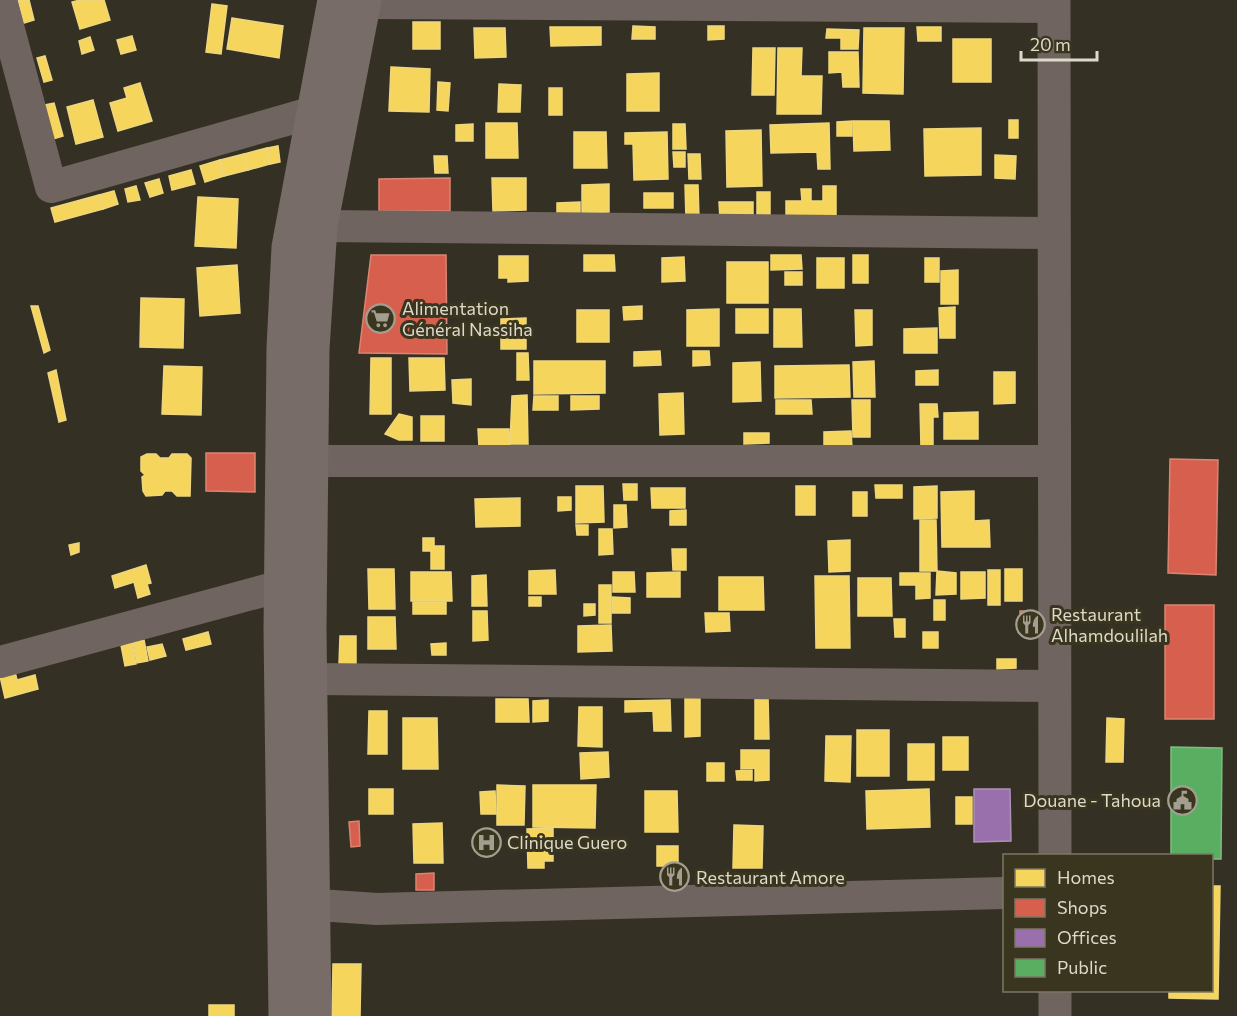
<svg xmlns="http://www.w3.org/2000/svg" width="1237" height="1016" viewBox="0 0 1237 1016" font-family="Commissioner,sans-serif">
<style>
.homes{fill:#f6d55c;stroke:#eed67e;stroke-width:1.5}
.shops{fill:#d6604d;stroke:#d88573;stroke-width:1.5}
.offices{fill:#9970ab;stroke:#ad90b5;stroke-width:1.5}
.public{fill:#5aae61;stroke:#81bb81;stroke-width:1.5}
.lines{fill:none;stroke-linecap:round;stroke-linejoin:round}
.minor{stroke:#6f6460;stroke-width:32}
.tertiary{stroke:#6f6460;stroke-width:33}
.primary{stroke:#776c67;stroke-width:33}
.labels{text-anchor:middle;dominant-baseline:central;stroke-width:6;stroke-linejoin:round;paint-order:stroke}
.poi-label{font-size:18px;fill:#dddacc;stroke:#3a351e;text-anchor:start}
</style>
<rect width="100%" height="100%" fill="#343124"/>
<!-- homes -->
<g class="homes">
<polygon points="18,0 29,0 34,20 24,23"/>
<polygon points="80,0 104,0 110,20 80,29 72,2"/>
<polygon points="212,4 227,6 221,54 206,52"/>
<polygon points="232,18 283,26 279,58 227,49"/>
<rect x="413" y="22" width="27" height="27"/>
<polygon points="633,26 655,27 655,39 632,39"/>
<polygon points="708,26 724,26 724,39 708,40"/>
<polygon points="550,27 601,27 601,45 551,46"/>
<polygon points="917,27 941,27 941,41 918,41"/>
<polygon points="474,28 505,28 506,57 475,58"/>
<polygon points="864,28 904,28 903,94 863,93"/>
<polygon points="827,29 859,30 858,49 841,49 841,38 826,38"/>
<polygon points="132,36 136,50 121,54 117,40"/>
<polygon points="90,37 94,50 82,54 79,41"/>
<rect x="953" y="39" width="38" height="43"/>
<polygon points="753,48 775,48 774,95 752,95"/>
<polygon points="778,48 802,48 801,76 822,76 821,114 777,114"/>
<polygon points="829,52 858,52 859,87 843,87 842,72 829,73"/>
<polygon points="45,56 52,80 44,82 37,58"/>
<polygon points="391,67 430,69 429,112 389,111"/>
<polygon points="659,73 659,111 627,111 627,74"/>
<polygon points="438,82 450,83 448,111 437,110"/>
<polygon points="140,83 152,121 118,131 110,103 127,98 124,88"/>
<polygon points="499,84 521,85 520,112 498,112"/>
<rect x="549" y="88" width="13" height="27"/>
<polygon points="93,100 103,137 76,144 67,107"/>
<polygon points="54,103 63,136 53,139 44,105"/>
<rect x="1009" y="120" width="9" height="18"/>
<polygon points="852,121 852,136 837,136 837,122"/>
<polygon points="853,121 889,121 890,150 854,151"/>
<polygon points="486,123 517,123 518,158 486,158"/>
<polygon points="829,123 830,169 818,169 817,152 771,153 770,125"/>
<polygon points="473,124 473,141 456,141 456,125"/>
<polygon points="673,124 685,124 686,149 673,149"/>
<polygon points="981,128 981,175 925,176 924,129"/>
<polygon points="761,130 762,186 727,187 726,131"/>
<polygon points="574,132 606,132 607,168 574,168"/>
<polygon points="667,132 668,179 634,180 633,144 625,144 625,133"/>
<polygon points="278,146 280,162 270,164 267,148"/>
<polygon points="267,148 270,164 248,170 244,154"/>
<polygon points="673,152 685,152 685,167 674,167"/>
<polygon points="244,154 248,170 224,176 220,160"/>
<polygon points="688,154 700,154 701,179 689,179"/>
<polygon points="995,155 1016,156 1015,179 995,178"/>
<polygon points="434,156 447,156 448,173 435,173"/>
<polygon points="220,160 224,176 205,182 200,166"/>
<polygon points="191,170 195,184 172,190 169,176"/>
<polygon points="492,178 526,178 526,210 493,211"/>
<polygon points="159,179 163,193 150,197 145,183"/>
<polygon points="609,184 609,212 582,213 582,185"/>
<polygon points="685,185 698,185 699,218 686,218"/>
<polygon points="136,186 140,200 128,202 125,189"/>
<polygon points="823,186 836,186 836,217 786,218 786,201 802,201 801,189 811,189 811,201 823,201"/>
<polygon points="114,191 118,204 103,209 99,195"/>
<polygon points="757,192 770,192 770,217 757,218"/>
<rect x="644" y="193" width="29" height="15"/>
<polygon points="99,195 103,209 55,222 51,208"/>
<polygon points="198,197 238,199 236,248 195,246"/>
<polygon points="580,202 580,218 557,218 557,203"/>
<polygon points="719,202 753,202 753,218 720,219"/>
<polygon points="584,255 614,255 615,271 584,271"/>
<polygon points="771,255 801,255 802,269 771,270"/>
<rect x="853" y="255" width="15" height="28"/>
<polygon points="499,256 528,256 528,281 508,282 508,278 499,278"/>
<polygon points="684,257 685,281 662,282 662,258"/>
<rect x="817" y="258" width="27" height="30"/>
<rect x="925" y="258" width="14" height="24"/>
<rect x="727" y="262" width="41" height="41"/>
<polygon points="237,265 240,313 200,316 197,268"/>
<polygon points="958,270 958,304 941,304 941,271"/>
<rect x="785" y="272" width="17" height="13"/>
<polygon points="141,298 184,299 183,348 140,347"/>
<polygon points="31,306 38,306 50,350 44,353"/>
<polygon points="642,306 642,319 624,320 623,307"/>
<polygon points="955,307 955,338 940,338 939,308"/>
<polygon points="719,309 719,346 687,346 687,310"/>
<rect x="736" y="309" width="32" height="24"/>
<polygon points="774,309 801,309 802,347 774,347"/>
<rect x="577" y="310" width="32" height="32"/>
<polygon points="855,310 872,310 872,345 856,346"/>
<polygon points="526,318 526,349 501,349 501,319"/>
<polygon points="937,328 937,353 904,353 904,329"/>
<polygon points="660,351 661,365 634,366 634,352"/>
<polygon points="693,351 709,351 710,365 693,366"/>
<polygon points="517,353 528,353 529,380 517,380"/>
<polygon points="371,358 391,358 391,414 370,414"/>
<polygon points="409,358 444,358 445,390 410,391"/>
<polygon points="534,361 605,361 605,393 534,394"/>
<polygon points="874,361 875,397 854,397 853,362"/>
<polygon points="760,362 761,401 733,402 733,363"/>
<polygon points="849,365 850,397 775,398 775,366"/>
<polygon points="164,366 202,367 201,415 162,414"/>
<polygon points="56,370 66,420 59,422 48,373"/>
<polygon points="938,370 938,385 916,385 916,371"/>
<polygon points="994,372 1015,372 1015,403 994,404"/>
<polygon points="471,379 471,405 453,403 452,380"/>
<polygon points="683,393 684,434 660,435 659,394"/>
<polygon points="527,395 528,444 510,444 512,396"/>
<polygon points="534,396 558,396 558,410 533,410"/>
<polygon points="571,396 599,396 599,409 571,410"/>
<polygon points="776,400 811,400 812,414 776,414"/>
<polygon points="852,400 870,400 870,437 853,437"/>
<polygon points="920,404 937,404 938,417 933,417 933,447 921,448"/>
<polygon points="978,412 978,439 944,439 944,413"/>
<polygon points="399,414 412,417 412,440 399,440 385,434"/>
<rect x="421" y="416" width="23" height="25"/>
<polygon points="478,429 509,429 510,446 479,447"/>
<polygon points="851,431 852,448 824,449 824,432"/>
<polygon points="744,433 769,433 769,443 744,444"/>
<polygon points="147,454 156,454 160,458 169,458 172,454 187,454 191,458 190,496 177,496 172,491 165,491 162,495 146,496 143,491 142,477 145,475 141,471 141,457"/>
<polygon points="623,484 637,484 637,500 624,500"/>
<polygon points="875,485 902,485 902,498 876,498"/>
<polygon points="576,486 603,486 604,522 576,523"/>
<rect x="796" y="486" width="19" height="29"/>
<polygon points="937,486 937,518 914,519 914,487"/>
<polygon points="651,488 685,488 685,508 652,508"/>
<polygon points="974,491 974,521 989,520 990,547 942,547 941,492"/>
<rect x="853" y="492" width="14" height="24"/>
<polygon points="558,497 571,497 571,510 558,511"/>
<polygon points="520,498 520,526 476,527 475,499"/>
<polygon points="614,505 626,505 627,527 614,528"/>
<polygon points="686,510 686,525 670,525 670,511"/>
<polygon points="920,520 936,520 937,571 920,571"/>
<polygon points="576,525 588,525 588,535 577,535"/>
<polygon points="599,529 612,529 613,554 599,555"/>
<polygon points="423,538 434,538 434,546 444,546 444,569 431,569 431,551 423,551"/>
<polygon points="850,540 850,571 829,572 828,541"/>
<polygon points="79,543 79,552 71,555 69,545"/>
<polygon points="672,549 686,549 686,570 673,570"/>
<polygon points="146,565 151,583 147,584 150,594 138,598 134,582 115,588 112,576"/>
<polygon points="368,569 394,569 395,609 369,609"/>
<rect x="1005" y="569" width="17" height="32"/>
<polygon points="555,570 556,594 529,594 529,571"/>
<rect x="988" y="570" width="12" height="35"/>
<polygon points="937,571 956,573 956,594 936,595"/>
<polygon points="411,572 451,572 452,601 411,601"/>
<polygon points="613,572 634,572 635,592 613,592"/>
<polygon points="680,572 680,597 647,597 647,573"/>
<polygon points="961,572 985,572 985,598 961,599"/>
<polygon points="900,573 930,573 930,598 916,599 916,585 900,585"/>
<polygon points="486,575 487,606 472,606 472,576"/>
<polygon points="815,576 849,576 850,648 816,648"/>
<polygon points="719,577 763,577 764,610 719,610"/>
<polygon points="858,578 891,578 892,616 858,616"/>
<rect x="599" y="585" width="12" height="38"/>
<rect x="529" y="597" width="12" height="9"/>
<polygon points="612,597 630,598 630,613 612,613"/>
<rect x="934" y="600" width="11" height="20"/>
<rect x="413" y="602" width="33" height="12"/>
<polygon points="584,604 595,604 595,615 584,616"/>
<polygon points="473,611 487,611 488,640 473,641"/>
<polygon points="705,613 729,613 730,631 706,632"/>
<polygon points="368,617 395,617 396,649 368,649"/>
<polygon points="894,619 905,619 905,637 895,637"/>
<polygon points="611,625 612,651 578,652 578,626"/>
<polygon points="208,632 211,644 186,650 183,639"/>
<rect x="923" y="632" width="15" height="16"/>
<polygon points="340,636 356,636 356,664 339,664"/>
<polygon points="144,640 148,661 137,663 133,642"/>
<polygon points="132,643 136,664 125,666 121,645"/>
<polygon points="446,643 446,655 432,655 431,644"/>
<polygon points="162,644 166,656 150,660 147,647"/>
<polygon points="997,659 1016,659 1016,668 997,669"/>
<polygon points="15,672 17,680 35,675 38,689 5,698 0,676"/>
<polygon points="700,695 700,736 685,737 685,696"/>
<polygon points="755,696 768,696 769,739 755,739"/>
<polygon points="496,699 528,699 529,722 496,722"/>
<polygon points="548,700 548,721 533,722 533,701"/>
<polygon points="670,700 671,731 654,731 653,711 625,712 625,701"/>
<polygon points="579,707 602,707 602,747 578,746"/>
<polygon points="369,711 387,711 387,754 368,754"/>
<polygon points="403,718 437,718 438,769 403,769"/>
<polygon points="1107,718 1124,719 1123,762 1106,762"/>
<rect x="857" y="730" width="32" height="46"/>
<polygon points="826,736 851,736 850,782 825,781"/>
<rect x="943" y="737" width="25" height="33"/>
<rect x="908" y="744" width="26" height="36"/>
<polygon points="741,750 769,750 769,780 755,781 755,768 741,769"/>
<polygon points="608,752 609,777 581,779 580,753"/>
<rect x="707" y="763" width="17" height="18"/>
<polygon points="752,770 752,780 737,780 736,771"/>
<polygon points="497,785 525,786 524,825 497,825"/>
<polygon points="533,785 596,785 595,828 533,827"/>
<rect x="369" y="789" width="24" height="25"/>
<polygon points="929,789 930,827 867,829 866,791"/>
<polygon points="495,791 496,814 481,814 480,792"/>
<polygon points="645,791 677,791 678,832 645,832"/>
<rect x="956" y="797" width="16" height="27"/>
<polygon points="442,823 443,863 414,863 413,824"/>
<polygon points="734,825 763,826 762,868 733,868"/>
<polygon points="553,828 553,861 544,861 544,868 528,868 527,829"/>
<rect x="657" y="846" width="21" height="20"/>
<polygon points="1212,886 1220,886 1218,999 1169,998 1169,990 1212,990"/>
<polygon points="333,964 361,964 360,1016 332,1016"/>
<rect x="209" y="1005" width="25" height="11"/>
</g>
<!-- shops -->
<g class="shops">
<polygon points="450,178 450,211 379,211 379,179"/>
<polygon points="371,255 446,255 447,354 359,353"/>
<polygon points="206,453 255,453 255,492 206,491"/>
<polygon points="1170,459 1218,460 1216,575 1168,573"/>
<rect x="1165" y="605" width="49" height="114"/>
<polygon points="1020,611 1032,611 1033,630 1020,630"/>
<polygon points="359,821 360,846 351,847 349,822"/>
<polygon points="683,871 683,882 667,883 667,872"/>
<polygon points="434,873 434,890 416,890 416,874"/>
</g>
<!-- offices -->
<polygon class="offices" points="974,789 1010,789 1011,841 974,842"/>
<!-- public -->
<polygon class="public" points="1171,747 1222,748 1221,859 1212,859 1212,856 1171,856"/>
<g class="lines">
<!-- minor -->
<g class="minor">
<polyline points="1,0 51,187 314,112"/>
<polyline points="364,3 1054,7"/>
<polyline points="321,226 1054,233"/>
<polyline points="284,461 1054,461"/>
<polyline points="0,662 281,586"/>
<polyline points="313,679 1055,686"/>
<polyline points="289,903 377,909 1004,893"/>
</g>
<!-- tertiary -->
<g class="tertiary">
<polyline points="1054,0 1055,856"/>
<polyline points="1055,990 1055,1016"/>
</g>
<!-- primary -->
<g class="primary">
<polyline points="285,1016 280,630 283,348 288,247 334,0"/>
<polyline points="315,1016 310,630 313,349 321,226 365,0"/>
</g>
</g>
<!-- icons -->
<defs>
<symbol id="supermarket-ring" viewBox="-11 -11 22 22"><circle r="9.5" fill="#3a351e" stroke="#a29f91" stroke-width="1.5"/><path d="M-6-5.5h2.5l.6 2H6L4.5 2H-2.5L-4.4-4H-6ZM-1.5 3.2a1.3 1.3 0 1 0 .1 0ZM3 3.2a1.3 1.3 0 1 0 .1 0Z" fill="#a29f91"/></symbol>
<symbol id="restaurant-ring" viewBox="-11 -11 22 22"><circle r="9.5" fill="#3a351e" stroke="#a29f91" stroke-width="1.5"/><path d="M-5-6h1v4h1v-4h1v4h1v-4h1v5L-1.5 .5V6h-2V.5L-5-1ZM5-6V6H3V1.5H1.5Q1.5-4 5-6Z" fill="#a29f91"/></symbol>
<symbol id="civic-ring" viewBox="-11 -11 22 22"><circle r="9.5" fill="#3a351e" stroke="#a29f91" stroke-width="1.5"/><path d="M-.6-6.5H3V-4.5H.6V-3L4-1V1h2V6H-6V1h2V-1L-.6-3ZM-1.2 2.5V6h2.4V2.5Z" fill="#a29f91"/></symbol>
<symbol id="hospital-ring" viewBox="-11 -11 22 22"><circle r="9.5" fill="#3a351e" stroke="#a29f91" stroke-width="1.5"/><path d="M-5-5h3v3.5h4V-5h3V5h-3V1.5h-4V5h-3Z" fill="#a29f91"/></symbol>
</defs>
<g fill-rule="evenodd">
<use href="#supermarket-ring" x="364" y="302" width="33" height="33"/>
<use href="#restaurant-ring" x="1014" y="608" width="33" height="33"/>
<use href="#civic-ring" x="1166" y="784" width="33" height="33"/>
<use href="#hospital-ring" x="470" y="826" width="33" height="33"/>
<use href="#restaurant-ring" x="658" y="860" width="33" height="33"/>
</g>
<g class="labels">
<!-- poi labels -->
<g class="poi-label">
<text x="402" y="308">Alimentation<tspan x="402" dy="21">Général Nassiha</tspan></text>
<text x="1051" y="614">Restaurant<tspan x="1051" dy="21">Alhamdoulilah</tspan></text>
<text x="1161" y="800" text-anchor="end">Douane - Tahoua</text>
<text x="507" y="842">Clinique Guero</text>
<text x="696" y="877">Restaurant Amore</text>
</g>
</g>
<!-- legend -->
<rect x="1003" y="854" width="210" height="138" fill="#3a351e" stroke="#7b7764" stroke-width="1.5"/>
<rect x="1015" y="869" width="30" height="18" fill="#f6d55c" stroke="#7b7764" stroke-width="1.5"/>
<text x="1057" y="884" font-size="18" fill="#dddacc">Homes</text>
<rect x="1015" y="899" width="30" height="18" fill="#d6604d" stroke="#7b7764" stroke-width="1.5"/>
<text x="1057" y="914" font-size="18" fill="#dddacc">Shops</text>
<rect x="1015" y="929" width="30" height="18" fill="#9970ab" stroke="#7b7764" stroke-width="1.5"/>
<text x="1057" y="944" font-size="18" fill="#dddacc">Offices</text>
<rect x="1015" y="959" width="30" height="18" fill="#5aae61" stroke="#7b7764" stroke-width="1.5"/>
<text x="1057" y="974" font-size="18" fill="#dddacc">Public</text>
<!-- scale -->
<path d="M1021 51v9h76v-9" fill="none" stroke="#dddacc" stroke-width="3"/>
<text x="1030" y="51" font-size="18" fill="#dddacc" stroke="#3a351e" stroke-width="4.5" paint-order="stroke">20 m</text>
</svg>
